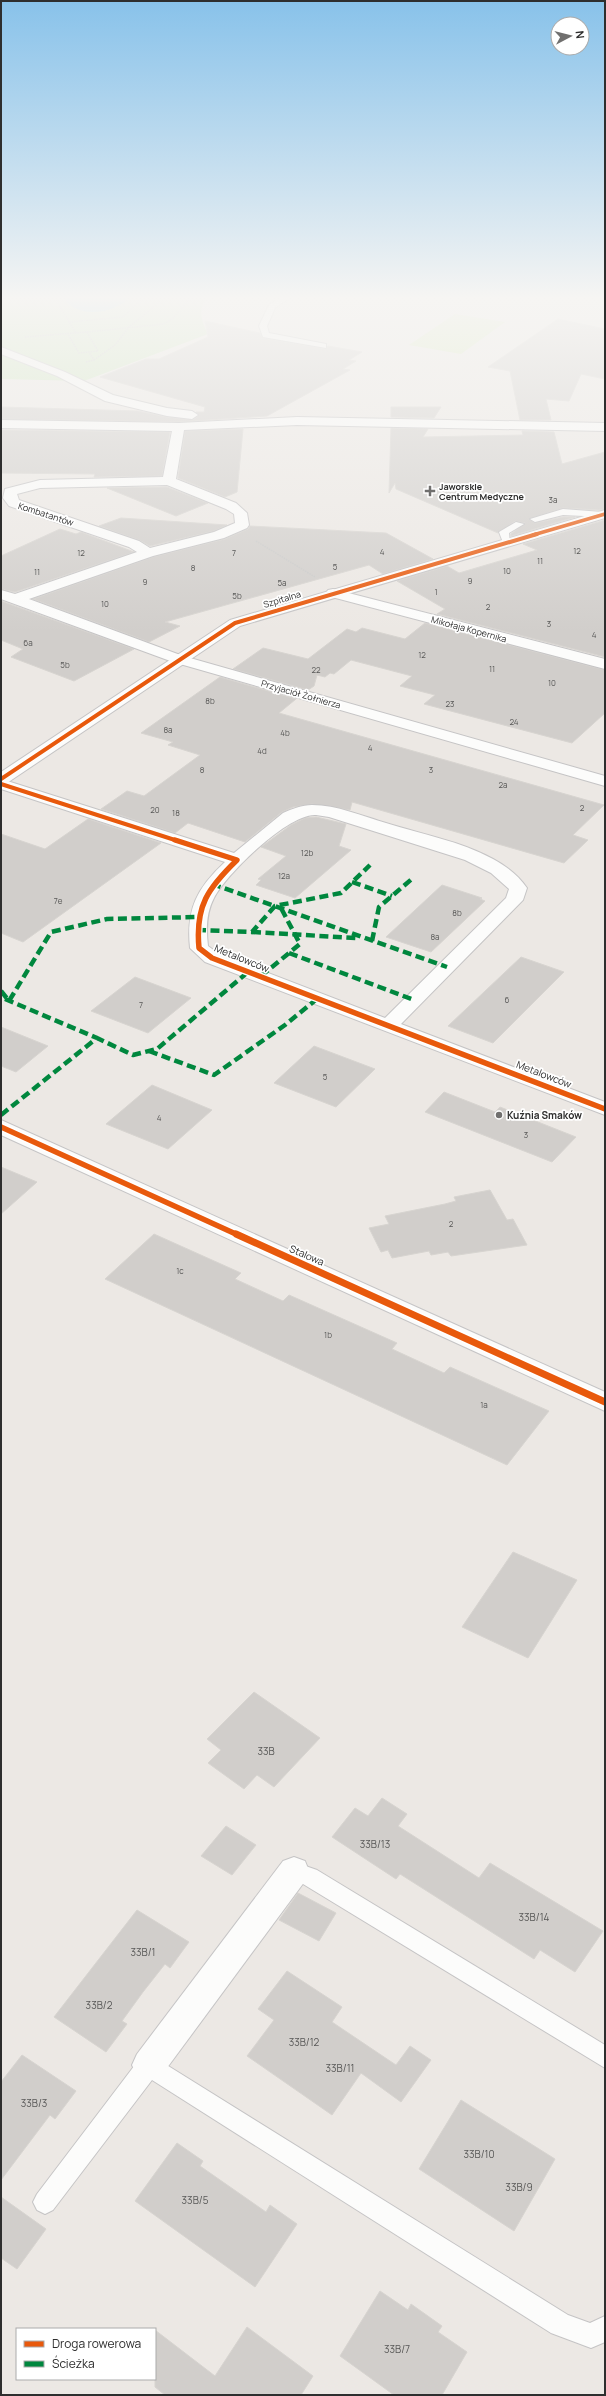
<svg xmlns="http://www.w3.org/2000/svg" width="606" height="2396" viewBox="0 0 606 2396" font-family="Manrope,sans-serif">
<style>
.green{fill:#cee6be}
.pitch{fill:#d9eabb}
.water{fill:#99d6ec}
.building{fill:#d1cecb;stroke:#d7d4d0}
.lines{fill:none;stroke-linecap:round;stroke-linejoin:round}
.lane-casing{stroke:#c5c4c5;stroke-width:2}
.street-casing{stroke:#c5c4c5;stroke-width:2}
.secondary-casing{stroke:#c5c4c5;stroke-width:2}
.path{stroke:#c9c9c8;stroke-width:1.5;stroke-dasharray:1.5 1;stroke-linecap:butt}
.lane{fill:#fcfcfb;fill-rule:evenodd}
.street{fill:#fcfcfb;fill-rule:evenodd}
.secondary{fill:#fcfcfb;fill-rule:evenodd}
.quiet{stroke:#00873e;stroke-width:4.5;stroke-dasharray:9 4.5;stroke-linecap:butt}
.cycleway-far3-casing{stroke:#fff;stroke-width:5}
.cycleway-far2-casing{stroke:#fff;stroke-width:5.5}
.cycleway-far1-casing{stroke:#fff;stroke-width:8}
.cycleway-casing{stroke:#fff;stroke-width:10}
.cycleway-far3{stroke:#e8590c;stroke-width:3.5}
.cycleway-far2{stroke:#e8590c;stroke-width:4}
.cycleway-far1{stroke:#e8590c;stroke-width:5.5}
.cycleway{stroke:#e8590c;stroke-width:7}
.poi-dot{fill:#706f6e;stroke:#fff;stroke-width:1.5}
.labels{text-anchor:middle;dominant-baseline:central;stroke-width:3.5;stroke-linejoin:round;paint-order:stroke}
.number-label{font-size:8px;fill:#585857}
.far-poi-label{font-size:9px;font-weight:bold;fill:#2e2e2e;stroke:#fff;text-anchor:start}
.far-street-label{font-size:9px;fill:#2e2e2e;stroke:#fff}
.street-label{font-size:10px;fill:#2e2e2e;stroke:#fff}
.poi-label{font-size:10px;font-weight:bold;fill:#2e2e2e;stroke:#fff;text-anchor:start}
.near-number-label{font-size:10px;fill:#585857}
</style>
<rect width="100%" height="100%" fill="#ece8e4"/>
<!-- green -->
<path class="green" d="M1 297H207C197 309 202 322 208 334L84 381 1 379Z"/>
<!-- pitch -->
<polygon class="pitch" points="455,314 505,322 461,354 409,345"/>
<!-- water -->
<path class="water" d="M63 297H130C114 314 77 320 63 297Z"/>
<!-- building -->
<g class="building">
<polygon points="558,319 605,329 605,379 581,374 569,401 546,399 551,420 520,420 510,371 488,367"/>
<polygon points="205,321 260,333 263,338 326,349 328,346 362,352 349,360 356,361 343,369 350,370 267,416 179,422 1,419 1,407 138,411 167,417 193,420 199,415 196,412 204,412 205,407 100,377 146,359 159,359 208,337"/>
<polygon points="391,407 441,407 434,418 391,417"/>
<polygon points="391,428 428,429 423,437 523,435 522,431 554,432 562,464 605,452 605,509 599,510 563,508 529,519 535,523 563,517 575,517 511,536 511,534 525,523 515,521 498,533 396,489 395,483 389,493"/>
<polygon points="243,429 237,492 225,497 178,478 185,431"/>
<polygon points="1,430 170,432 162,476 94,477 95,474 1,473"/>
<polygon points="167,487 208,503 176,516 107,488"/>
<polygon points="121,518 227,525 214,531 150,546 139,540 99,526"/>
<polygon points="605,520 605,657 437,614 445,609 397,581 447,566 459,573 537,550 523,544"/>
<polygon points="250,526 386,533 433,559 383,574 369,565 165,622 180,626 149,642 33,599 153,557 225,539 248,529"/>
<polygon points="60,529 76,534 81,532 134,552 15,592 1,589 1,556"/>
<polygon points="1,601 134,649 74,681 11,657 23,649 1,640"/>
<polygon points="425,623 605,670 605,713 572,743 424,704 435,695 400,686 412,676 351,660 334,674 330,673 325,677 317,675 314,686 308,690 233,669 263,648 308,659 347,629 356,632 362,628 405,639"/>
<polygon points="220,677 296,699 279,713 604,805 573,835 588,840 564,863 352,802 350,810 312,804 293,807 282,812 245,842 188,823 175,833 101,809 127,791 144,796 200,755 168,745 173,742 141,733"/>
<polygon points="316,817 346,824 339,846 351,850 295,898 256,885 261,880 258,879 286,856 261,847 291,825 305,818"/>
<polygon points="88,819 161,843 23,942 1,933 1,834 45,849"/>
<polygon points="442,885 482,898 480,899 485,901 431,952 386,937"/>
<polygon points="521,957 564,972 493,1043 448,1026"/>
<polygon points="135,977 191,998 148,1033 91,1011"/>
<polygon points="1,1027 48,1046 16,1072 1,1066"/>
<polygon points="314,1046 375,1069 336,1107 274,1083"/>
<polygon points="152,1085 212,1110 168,1149 106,1124"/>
<polygon points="444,1092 495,1112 500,1107 576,1137 552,1162 425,1112"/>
<polygon points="1,1167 37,1182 1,1214"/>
<polygon points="490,1190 507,1220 513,1219 527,1245 451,1256 448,1252 431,1255 429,1251 392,1258 388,1250 381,1252 369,1228 389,1224 385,1216 445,1204 456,1201 454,1197"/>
<polygon points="154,1234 241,1273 235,1279 283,1301 289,1295 397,1343 392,1349 444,1373 450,1367 549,1411 507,1465 105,1279"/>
<polygon points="513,1552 577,1580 528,1658 462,1627"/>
<polygon points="254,1692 320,1738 274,1787 257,1775 244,1789 208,1763 221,1750 207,1739"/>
<polygon points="382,1798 407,1814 398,1826 479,1878 490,1863 603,1931 575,1972 540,1950 534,1959 400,1874 396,1879 332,1837 355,1808 368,1816"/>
<polygon points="226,1826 256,1845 232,1875 201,1856"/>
<polygon points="298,1893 336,1913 319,1941 279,1920"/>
<polygon points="137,1910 189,1942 170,1968 165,1964 143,1992 122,2021 127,2024 106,2052 54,2017"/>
<polygon points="287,1971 342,2007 332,2022 396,2065 410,2046 431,2060 401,2102 361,2073 332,2115 247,2056 274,2020 258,2009"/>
<polygon points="22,2055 76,2091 55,2119 50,2115 1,2180 1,2082"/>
<polygon points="461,2100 555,2159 514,2231 419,2169"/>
<polygon points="177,2143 203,2161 200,2166 266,2212 270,2205 297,2224 255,2287 135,2201"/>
<polygon points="1,2197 46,2229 17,2269 1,2258"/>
<polygon points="380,2291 408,2310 411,2304 442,2326 438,2332 467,2352 442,2395 394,2395 340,2356"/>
<polygon points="247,2327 313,2376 301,2395 165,2395 155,2387 155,2330 215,2376"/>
</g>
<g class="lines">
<defs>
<g id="lane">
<polygon points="281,297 290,297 275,308 267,326 269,333 326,344 326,348 263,337 259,326 269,305"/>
<polygon points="563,509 602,512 605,513 605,517 563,515 535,522 530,519"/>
<polygon points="516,522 524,524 509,533 510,545 504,545 499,532"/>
<polygon points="294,1862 317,1870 605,2045 605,2068 303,1884 287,1878 284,1871 287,1864"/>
<polygon points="149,2054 568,2315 590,2323 605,2316 605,2342 591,2348 551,2333 152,2080 53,2210 45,2214 37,2210 33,2202 37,2194 141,2057"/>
</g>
<g id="street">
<polygon points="1,347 65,372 113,395 167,408 192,411 198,415 192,419 167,416 105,401 57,376 1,354"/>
<path d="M297 417 605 423V431L297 425 184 430 176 479 236 503 247 513 249 525 247 528 224 538 153 556 29 599 183 656 605 776V786L173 662 1 599V590L15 594 137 552 129 547 9 506 3 498 5 489 40 480 163 477 172 431 1 428V420L179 423ZM167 485 226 509 234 514 235 523 214 532 150 548 139 541 19 500 17 494 40 488Z"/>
<polygon points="333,589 605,659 605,669 328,596 326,593 328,590"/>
<path d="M1 779 234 853 283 813C292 809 302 805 312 805 337 805 362 816 386 823 421 834 460 841 493 859 506 866 518 875 527 888L523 900 401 1024 605 1102V1115L205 962 190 948C186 909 197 888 225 862L1 789ZM316 815 329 817 465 860 491 873 509 889 506 898 385 1018 219 954 208 946C206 929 206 913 214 898 226 874 289 813 316 815Z"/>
<polygon points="1,1120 605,1392 605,1411 1,1135"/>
<polygon points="294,1857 305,1861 309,1871 305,1881 161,2076 149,2081 137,2076 132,2065 137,2054 283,1861"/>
</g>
<polygon id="secondary" points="605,510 605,518 240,626 7,783 1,784 1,772 230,620"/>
</defs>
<!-- lane casing -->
<use href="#lane" class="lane-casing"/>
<!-- street casing -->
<use href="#street" class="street-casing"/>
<!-- secondary casing -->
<use href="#secondary" class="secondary-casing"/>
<!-- path -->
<g class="path">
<polyline points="54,297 76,333"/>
<polyline points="69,322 123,317 144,297"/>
<polyline points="87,332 164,324 173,318 191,297"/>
<polyline points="25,337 87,332 98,351 79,353 68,334"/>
<polyline points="94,360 115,345 129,327 166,297"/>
<polyline points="86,362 94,360 89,352"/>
<polyline points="256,541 315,577"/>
</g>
<!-- lane -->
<use href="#lane" class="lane"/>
<!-- street -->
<use href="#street" class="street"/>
<!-- secondary -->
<use href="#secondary" class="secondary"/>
<!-- quiet -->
<g class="quiet">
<polyline points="352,882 392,896"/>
<polyline points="212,884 447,967"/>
<polyline points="197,930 252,932 275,906 341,893 370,865"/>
<polyline points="252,932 356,938"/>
<polyline points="372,941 379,907 413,878"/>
<polyline points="289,953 414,1000"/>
<polyline points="261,976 300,944 281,908"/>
<polyline points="1,991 9,1001 51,932 107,919 199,917"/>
<polyline points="5,999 97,1038"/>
<polyline points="149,1051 214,1075 285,1025 318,998"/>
<polyline points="1,1115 97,1038 133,1055 157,1049 248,972"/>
</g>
<defs>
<polyline id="cycleway-far3" points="533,535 605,514"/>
<g id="cycleway-far2">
<polyline points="1,779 235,623 537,534"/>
<polyline points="1,784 178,841"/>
</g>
<g id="cycleway-far1">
<path d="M175 840 237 860C208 888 195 906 199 948L212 958 605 1109"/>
<polyline points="1,1127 238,1235"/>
</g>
<polyline id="cycleway" points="236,1234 605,1402"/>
</defs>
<!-- cycleway-far3 casing -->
<use href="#cycleway-far3" class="cycleway-far3-casing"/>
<!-- cycleway-far2 casing -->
<use href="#cycleway-far2" class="cycleway-far2-casing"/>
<!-- cycleway-far1 casing -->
<use href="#cycleway-far1" class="cycleway-far1-casing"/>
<!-- cycleway casing -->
<use href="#cycleway" class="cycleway-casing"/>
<!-- cycleway-far3 -->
<use href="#cycleway-far3" class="cycleway-far3"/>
<!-- cycleway-far2 -->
<use href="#cycleway-far2" class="cycleway-far2"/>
<!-- cycleway-far1 -->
<use href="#cycleway-far1" class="cycleway-far1"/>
<!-- cycleway -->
<use href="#cycleway" class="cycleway"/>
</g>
<!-- sky -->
<linearGradient id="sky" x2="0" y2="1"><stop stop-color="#88c2ea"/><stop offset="0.47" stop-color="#f6f5f3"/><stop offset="1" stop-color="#f6f5f3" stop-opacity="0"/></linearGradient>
<rect width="606" height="633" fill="url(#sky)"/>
<!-- markers -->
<g class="poi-dot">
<path d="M428 485h4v4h4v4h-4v4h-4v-4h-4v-4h4z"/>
<circle cx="499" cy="1115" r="4"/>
</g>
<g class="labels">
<!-- number labels -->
<g class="number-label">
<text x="553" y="499">3a</text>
<text x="577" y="550">12</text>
<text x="382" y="551">4</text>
<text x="81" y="552">12</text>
<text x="234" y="552">7</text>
<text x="540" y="560">11</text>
<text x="335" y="566">5</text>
<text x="193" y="567">8</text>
<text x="507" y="570">10</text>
<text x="37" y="571">11</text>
<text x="470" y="580">9</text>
<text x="145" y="581">9</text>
<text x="282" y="582">5a</text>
<text x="436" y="591">1</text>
<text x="237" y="595">5b</text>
<text x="105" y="603">10</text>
<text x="488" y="606">2</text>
<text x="549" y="623">3</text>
<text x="594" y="634">4</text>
<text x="28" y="642">6a</text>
<text x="422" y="654">12</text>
<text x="65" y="664">5b</text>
<text x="492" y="668">11</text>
<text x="316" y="669">22</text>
<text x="552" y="682">10</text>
<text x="210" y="700">8b</text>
<text x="450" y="703">23</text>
<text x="514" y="721">24</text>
<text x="168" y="729">8a</text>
<text x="285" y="732">4b</text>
<text x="370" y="747">4</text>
<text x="262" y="750">4d</text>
<text x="202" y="769">8</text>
<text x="431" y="769">3</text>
<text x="503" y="784">2a</text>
<text x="582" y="807">2</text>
<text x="155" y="809">20</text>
<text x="176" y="812">18</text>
<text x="307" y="852">12b</text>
<text x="284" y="875">12a</text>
<text x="58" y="900">7e</text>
<text x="457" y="912">8b</text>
<text x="435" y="936">8a</text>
<text x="507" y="999">6</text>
<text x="141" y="1004">7</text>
<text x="325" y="1076">5</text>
<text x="159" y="1117">4</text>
<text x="526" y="1134">3</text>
<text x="451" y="1223">2</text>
<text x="180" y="1270">1c</text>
<text x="328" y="1334">1b</text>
<text x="484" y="1404">1a</text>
</g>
<!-- far-poi labels -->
<g class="far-poi-label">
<text x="439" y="486">Jaworskie<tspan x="439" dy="10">Centrum Medyczne</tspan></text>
</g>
<!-- far-street labels -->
<g class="far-street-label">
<text transform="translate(46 514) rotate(18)">Kombatantów</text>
<text transform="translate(282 599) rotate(-17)">Szpitalna</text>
<text transform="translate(469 629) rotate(15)">Mikołaja Kopernika</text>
<text transform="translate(301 694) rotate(16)">Przyjaciół Żołnierza</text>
</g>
<!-- street labels -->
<g class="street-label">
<text transform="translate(242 958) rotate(22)">Metalowców</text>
<text transform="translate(544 1074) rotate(21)">Metalowców</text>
<text transform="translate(307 1255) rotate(24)">Stalowa</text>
</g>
<!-- poi labels -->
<g class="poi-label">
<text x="507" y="1115">Kuźnia Smaków</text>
</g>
<!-- near-number labels -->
<g class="near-number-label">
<text x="266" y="1751">33B</text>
<text x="375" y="1844">33B/13</text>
<text x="534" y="1917">33B/14</text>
<text x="143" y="1952">33B/1</text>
<text x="99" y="2005">33B/2</text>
<text x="304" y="2042">33B/12</text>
<text x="340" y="2068">33B/11</text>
<text x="34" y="2103">33B/3</text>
<text x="479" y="2154">33B/10</text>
<text x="519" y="2187">33B/9</text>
<text x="195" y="2200">33B/5</text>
<text x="397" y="2349">33B/7</text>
</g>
</g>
<!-- border -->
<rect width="606" height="2396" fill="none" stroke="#2e2e2e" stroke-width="4"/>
<!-- legend -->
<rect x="16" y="2328" width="140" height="52" fill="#ffffff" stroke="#ababab"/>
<rect x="24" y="2341" width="20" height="6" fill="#e8590c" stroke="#ababab"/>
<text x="52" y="2348" font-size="12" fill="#2e2e2e">Droga rowerowa</text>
<rect x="24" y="2361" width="20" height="6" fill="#00873e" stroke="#ababab"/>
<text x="52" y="2368" font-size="12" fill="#2e2e2e">Ścieżka</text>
<!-- north arrow -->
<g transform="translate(570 36) rotate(83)"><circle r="19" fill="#ffffff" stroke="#ababab"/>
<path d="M0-3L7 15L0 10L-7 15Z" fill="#706f6e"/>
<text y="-6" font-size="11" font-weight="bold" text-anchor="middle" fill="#2e2e2e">N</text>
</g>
</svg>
